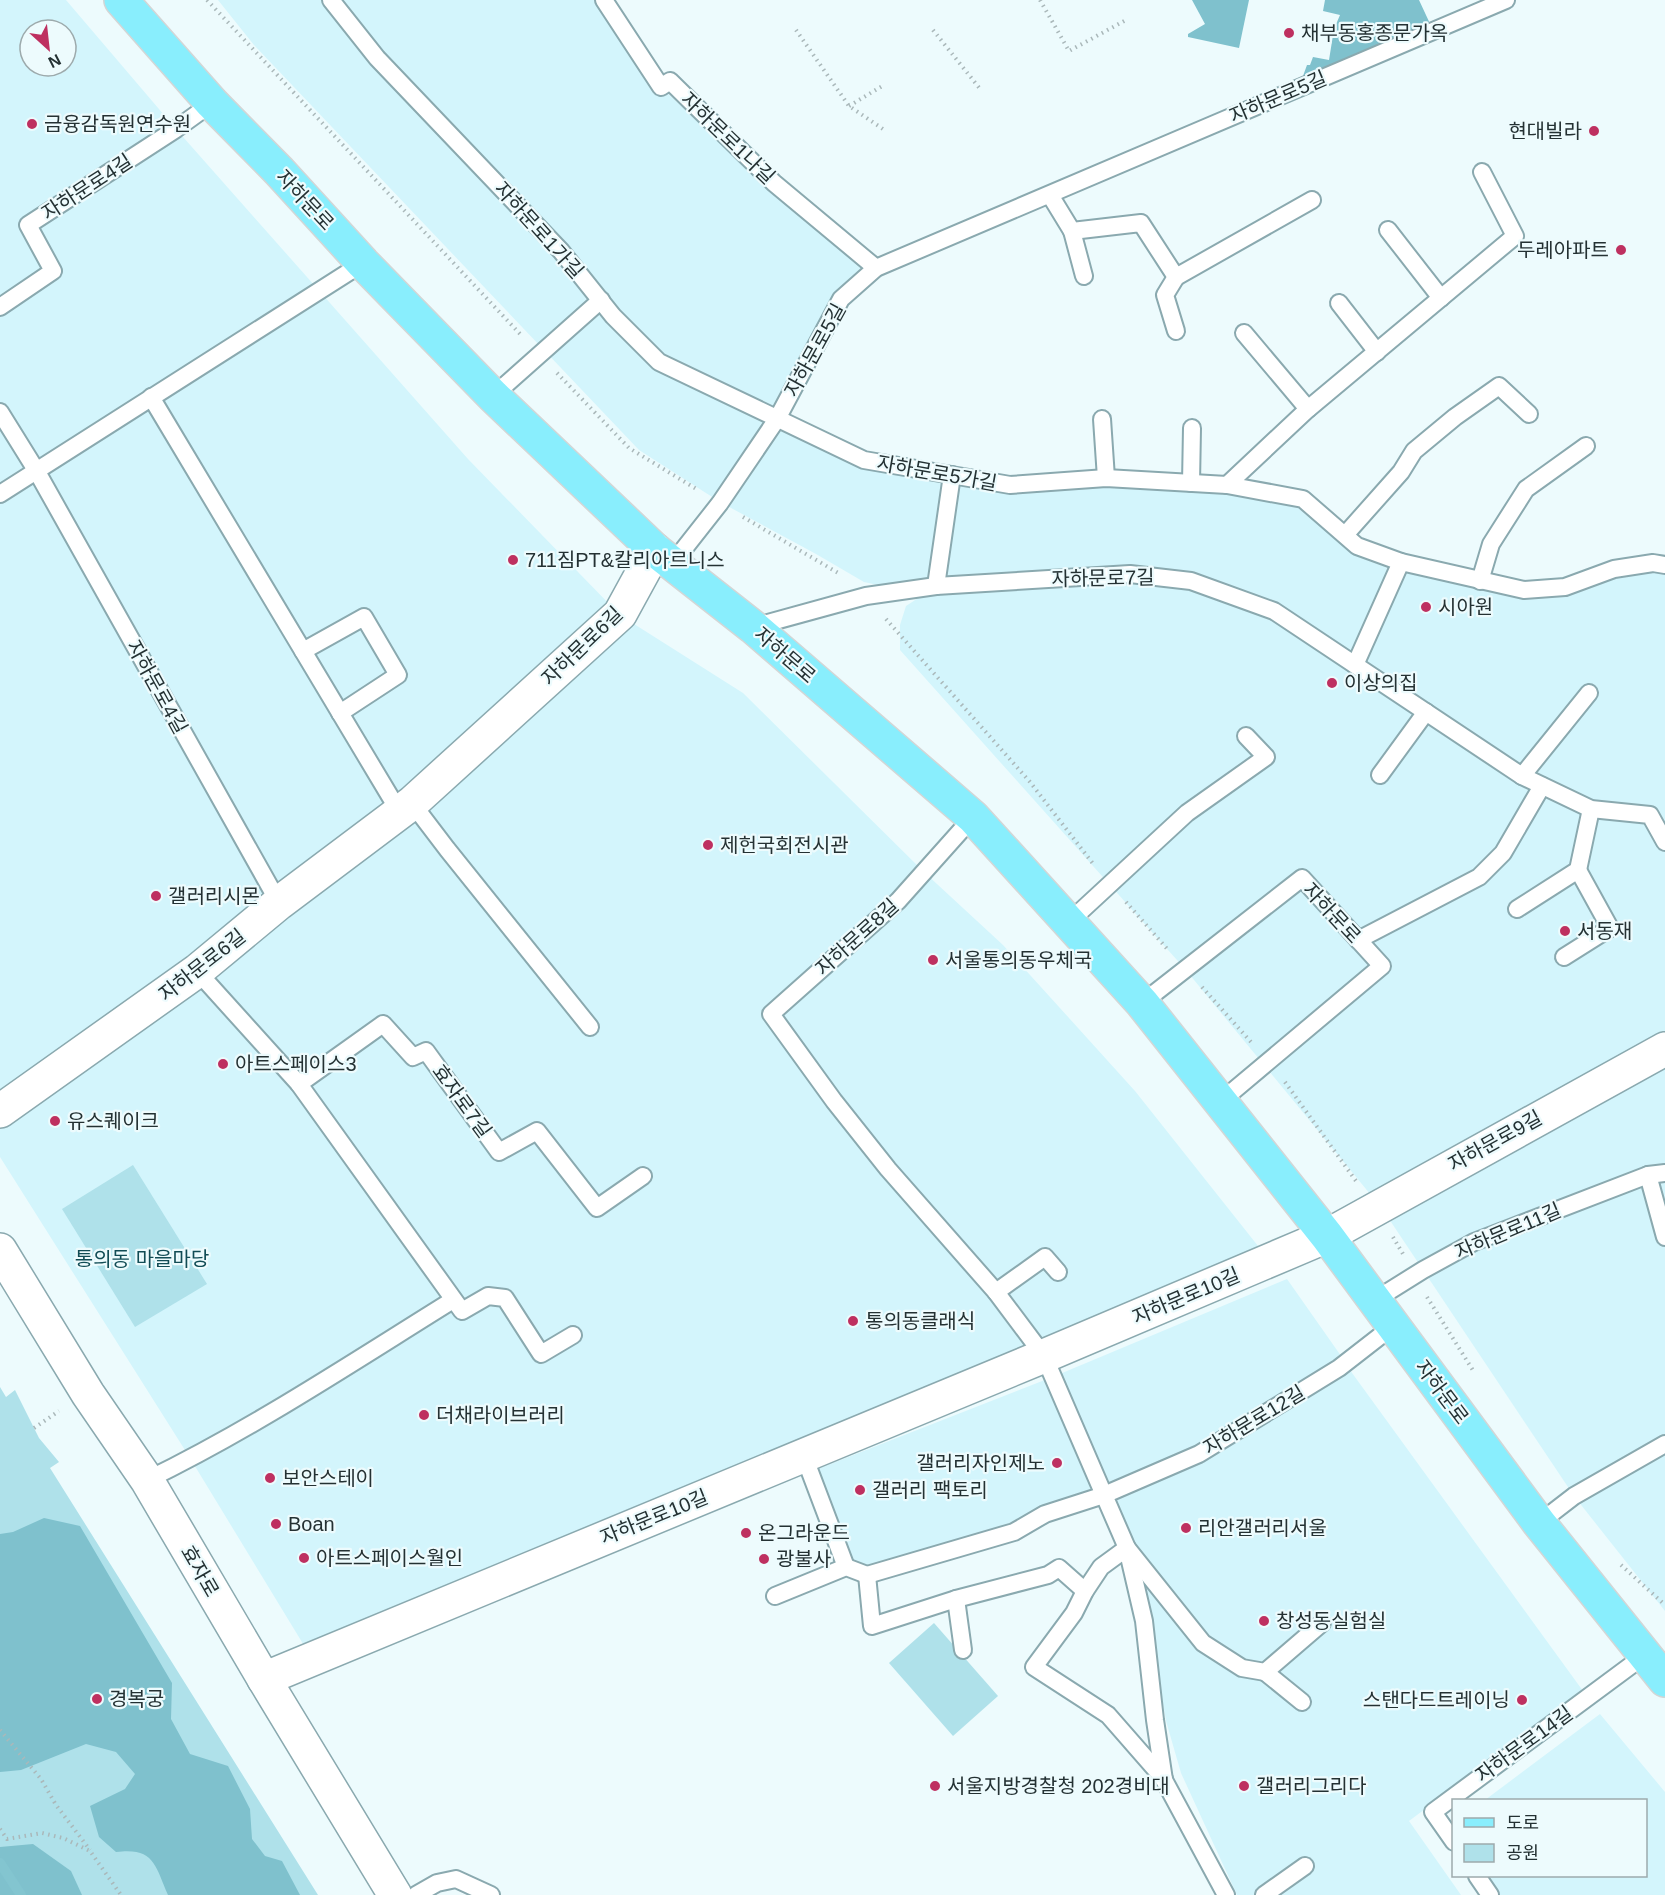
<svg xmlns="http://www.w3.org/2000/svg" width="1665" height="1895" viewBox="0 0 1665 1895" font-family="Arial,'Noto Sans KR',sans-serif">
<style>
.built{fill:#d3f5fc;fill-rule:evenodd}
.green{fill:#afe1ea}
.forest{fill:#7fc1cd}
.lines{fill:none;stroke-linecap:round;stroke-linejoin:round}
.stream{stroke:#83c5d0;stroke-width:10}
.service-casing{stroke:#8aa9af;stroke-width:20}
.minor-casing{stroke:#8aa9af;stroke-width:36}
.tertiary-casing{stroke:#8aa9af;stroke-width:36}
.primary-casing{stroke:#d3d6d6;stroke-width:36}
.path{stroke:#aab8ba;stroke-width:4;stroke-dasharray:1.5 4.5;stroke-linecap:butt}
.service{stroke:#fff;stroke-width:16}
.minor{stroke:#fff;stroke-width:33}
.tertiary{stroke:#fff;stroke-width:33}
.primary{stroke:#89eefd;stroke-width:33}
.poi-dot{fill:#be3060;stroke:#edfbfd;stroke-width:2}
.labels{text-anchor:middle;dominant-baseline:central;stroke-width:4.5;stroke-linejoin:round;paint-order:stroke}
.poi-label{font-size:20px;fill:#243133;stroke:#edfbfd;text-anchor:start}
.street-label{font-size:20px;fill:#243133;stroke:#edfbfd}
.park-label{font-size:20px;fill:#114c55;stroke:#edfbfd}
</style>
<rect width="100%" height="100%" fill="#edfbfd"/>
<!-- built -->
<g class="built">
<path d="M0 0H66L176 129 468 459 616 611 410 800 0 1106ZM30 30H66V66H30Z"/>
<polygon points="218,0 603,0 656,83 869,275 841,300 778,420 864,460 1010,485 1106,478 1303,499 1357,546 1524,590 1665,565 1665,1043 1375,1200 1185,969 900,650 900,625 906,606 935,587 906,591 864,582 816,554 720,502 639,450 254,45"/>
<polygon points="623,617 743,693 924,872 1003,945 1135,1091 1262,1251 308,1652 190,1458 0,1157 0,1117 200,972"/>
<polygon points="1665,1053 1665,1611 1574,1496 1383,1210"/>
<polygon points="1287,1279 1346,1363 1199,1454 1104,1495 867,1575 846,1567 810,1472 1055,1376"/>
<polygon points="1347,1366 1583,1691 1409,1821 1461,1895 1237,1895 1181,1773 1166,1721 1148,1619 1107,1497"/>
<polygon points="1600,1714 1665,1792 1665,1895 1498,1895 1486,1876 1646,1876 1646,1800 1485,1800"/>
</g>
<!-- green -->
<g class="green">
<polygon points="133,1165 207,1284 135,1327 62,1209"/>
<polygon points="0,1387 6,1397 15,1390 39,1438 59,1462 50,1468 318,1895 0,1895"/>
<polygon points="934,1623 998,1696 953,1736 889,1663"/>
</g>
<!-- forest -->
<g class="forest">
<polygon points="1192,0 1249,0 1239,48 1188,37 1188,34 1205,24"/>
<polygon points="1325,0 1419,0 1432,28 1299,87 1307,65 1310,65 1313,57 1329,60 1334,29 1340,15 1323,11"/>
<path d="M44 1518 80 1526 172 1683 171 1719 190 1754 228 1766 250 1809 252 1839 265 1856 282 1861 300 1895H168C155 1865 154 1847 116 1852L99 1837 90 1806 125 1789 135 1774 116 1752 86 1744 21 1770 0 1772V1534L13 1532Z"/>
<polygon points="33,1844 71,1871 82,1895 0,1895 0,1847"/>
</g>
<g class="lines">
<!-- stream -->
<polyline class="stream" points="0,1863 21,1895"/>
<defs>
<g id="service">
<polyline points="331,0 377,58 561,251 613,316 659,362 864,460 1010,485 1106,478 1227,485 1303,499 1357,546 1401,562 1524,590 1565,587 1614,569 1653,563 1665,565"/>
<polyline points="604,0 661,87 670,81 774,183 876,268"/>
<polyline points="1050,195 1072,231 1141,223 1176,277 1312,200"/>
<polyline points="1388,230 1441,298"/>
<polyline points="1072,231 1084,276"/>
<polyline points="1339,303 1377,352"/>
<polyline points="0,307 53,271 28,225 176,129 212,103"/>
<polyline points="1176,331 1165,295 1176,277"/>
<polyline points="1244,333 1308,409"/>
<polyline points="493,396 601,300"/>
<polyline points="151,397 400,813"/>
<polyline points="0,412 36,470 279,903"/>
<polyline points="1102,419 1106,478"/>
<polyline points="1191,483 1192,428"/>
<polyline points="1227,485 1308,409 1515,236 1482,172"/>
<polyline points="0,494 363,263"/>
<polyline points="1345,535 1401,472 1414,451 1455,417 1499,386 1529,414"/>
<polyline points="672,564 720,503 777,419 841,299 876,268 1506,0"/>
<polyline points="1480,581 1491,544 1526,489 1586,446"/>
<polyline points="936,586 952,475"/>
<polyline points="753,627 866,596 936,586 1130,574 1191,581 1274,611 1522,776 1591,809 1650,815 1665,842"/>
<polyline points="303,651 364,617 398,675 340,713"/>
<polyline points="1355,665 1401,562"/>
<polyline points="1380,775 1426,712"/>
<polyline points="1522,776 1589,693"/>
<polyline points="412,803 447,849 590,1027"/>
<polyline points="1517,909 1578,870 1591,809"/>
<polyline points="1069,922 1187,813 1266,757 1246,736"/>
<polyline points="1358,940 1479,877 1503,853 1542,786"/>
<polyline points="1564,957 1610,928 1578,870"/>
<polyline points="197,971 299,1084 462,1311 488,1296 505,1298 541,1354 573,1335"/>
<polyline points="1142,1003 1302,878 1382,966 1220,1102"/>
<polyline points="299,1084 383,1024 413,1057 426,1051 499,1152 537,1131 597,1208 643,1176"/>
<polyline points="1648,1175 1665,1237"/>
<polyline points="996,1292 1045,1257 1058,1272"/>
<polyline points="1375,1300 1423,1270 1474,1242 1648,1175 1665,1173"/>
<polyline points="804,1456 846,1567"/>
<path d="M147 1480C254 1428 353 1362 453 1300"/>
<polyline points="1539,1523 1574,1496 1665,1444"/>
<polyline points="867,1575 872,1626 956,1599 1048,1575 1059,1568 1085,1591"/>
<polyline points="775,1596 846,1567 867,1575 1014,1532 1045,1514 1104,1495 1044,1356 996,1292 888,1169 834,1101 771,1014 898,901 973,817"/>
<polyline points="956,1599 963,1650"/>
<polyline points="1265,1672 1302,1702"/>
<polyline points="1164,1779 1108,1715 1034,1667 1074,1613 1085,1591 1101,1567 1127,1548 1203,1643 1242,1668 1265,1672 1322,1623"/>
<polyline points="1454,1842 1433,1812 1645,1655"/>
<polyline points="1477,1876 1490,1895"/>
<polyline points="416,1895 437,1883 456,1879 491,1895"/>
<polyline points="1226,1895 1164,1780 1155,1720 1144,1621 1127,1548 1104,1495 1199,1454 1339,1368 1393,1326"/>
<polyline points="1264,1895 1305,1866"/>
</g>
<g id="minor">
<polyline points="0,1111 197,971 279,903 412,803 620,614 655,550"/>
<polyline points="264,1679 1044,1356 1327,1236 1665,1049"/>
</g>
<polyline id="tertiary" points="0,1250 88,1394 147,1480 264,1679 395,1895"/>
<polyline id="primary" points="121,0 212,103 279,171 363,263 493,396 655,550 753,627 973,817 1142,1003 1327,1236 1539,1523 1665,1680"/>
</defs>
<!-- service casing -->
<use href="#service" class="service-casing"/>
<!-- minor casing -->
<use href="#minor" class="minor-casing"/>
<!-- tertiary casing -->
<use href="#tertiary" class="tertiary-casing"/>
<!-- primary casing -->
<use href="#primary" class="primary-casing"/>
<!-- path -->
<g class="path">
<polyline points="207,0 521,335"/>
<polyline points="1040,0 1069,51 1126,20"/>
<polyline points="796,30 849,106 883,129"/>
<polyline points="933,30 981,90"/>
<polyline points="849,106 884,85"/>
<polyline points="557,373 629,448 698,490"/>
<polyline points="743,517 840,574"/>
<polyline points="886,619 1030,782 1094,865"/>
<polyline points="1126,902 1169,951"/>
<polyline points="1202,987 1251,1042"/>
<polyline points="1285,1082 1356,1181"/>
<polyline points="1393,1237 1403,1254"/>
<polyline points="1427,1297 1474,1372"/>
<polyline points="34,1428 59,1411"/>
<polyline points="1621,1565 1665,1605"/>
<polyline points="0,1730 41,1779 56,1805 90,1850"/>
<polyline points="0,1829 7,1839 42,1833 63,1838 90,1851 121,1895"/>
</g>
<!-- service -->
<use href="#service" class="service"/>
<!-- minor -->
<use href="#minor" class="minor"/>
<!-- tertiary -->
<use href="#tertiary" class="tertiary"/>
<!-- primary -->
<use href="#primary" class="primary"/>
</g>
<!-- markers -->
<g class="poi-dot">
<circle cx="1289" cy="33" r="6"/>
<circle cx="32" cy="124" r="6"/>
<circle cx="1594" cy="131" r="6"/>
<circle cx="1621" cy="250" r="6"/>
<circle cx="513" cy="560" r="6"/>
<circle cx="1426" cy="607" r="6"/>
<circle cx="1332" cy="683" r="6"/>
<circle cx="708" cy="845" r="6"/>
<circle cx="156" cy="896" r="6"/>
<circle cx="1565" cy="931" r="6"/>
<circle cx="933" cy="960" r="6"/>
<circle cx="223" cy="1064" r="6"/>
<circle cx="55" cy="1121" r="6"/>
<circle cx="853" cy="1321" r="6"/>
<circle cx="424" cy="1415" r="6"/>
<circle cx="1057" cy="1463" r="6"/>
<circle cx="270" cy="1478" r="6"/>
<circle cx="860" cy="1490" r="6"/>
<circle cx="276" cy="1524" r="6"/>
<circle cx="1186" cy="1528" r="6"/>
<circle cx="746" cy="1533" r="6"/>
<circle cx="304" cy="1558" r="6"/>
<circle cx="764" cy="1559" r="6"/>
<circle cx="1264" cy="1621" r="6"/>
<circle cx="97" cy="1699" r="6"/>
<circle cx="1522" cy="1700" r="6"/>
<circle cx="935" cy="1786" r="6"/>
<circle cx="1244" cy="1786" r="6"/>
</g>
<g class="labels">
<!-- poi labels -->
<g class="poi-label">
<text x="1301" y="33">채부동홍종문가옥</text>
<text x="44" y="124">금융감독원연수원</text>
<text x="1582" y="131" text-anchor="end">현대빌라</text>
<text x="1609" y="250" text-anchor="end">두레아파트</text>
<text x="525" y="560">711짐PT&amp;칼리아르니스</text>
<text x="1438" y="607">시아원</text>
<text x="1344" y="683">이상의집</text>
<text x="720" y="845">제헌국회전시관</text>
<text x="168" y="896">갤러리시몬</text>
<text x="1577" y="931">서동재</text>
<text x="945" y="960">서울통의동우체국</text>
<text x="235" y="1064">아트스페이스3</text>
<text x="67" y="1121">유스퀘이크</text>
<text x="865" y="1321">통의동클래식</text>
<text x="436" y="1415">더채라이브러리</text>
<text x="1045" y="1463" text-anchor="end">갤러리자인제노</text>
<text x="282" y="1478">보안스테이</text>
<text x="872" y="1490">갤러리 팩토리</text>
<text x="288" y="1524">Boan</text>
<text x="1198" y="1528">리안갤러리서울</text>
<text x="758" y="1533">온그라운드</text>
<text x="316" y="1558">아트스페이스월인</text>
<text x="776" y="1559">광불사</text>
<text x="1276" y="1621">창성동실험실</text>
<text x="109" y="1699">경복궁</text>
<text x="1510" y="1700" text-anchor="end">스탠다드트레이닝</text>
<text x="947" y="1786">서울지방경찰청 202경비대</text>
<text x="1256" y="1786">갤러리그리다</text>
</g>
<!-- street labels -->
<g class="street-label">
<text transform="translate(1278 97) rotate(-23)">자하문로5길</text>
<text transform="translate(728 138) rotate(44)">자하문로1나길</text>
<text transform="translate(87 187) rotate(-33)">자하문로4길</text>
<text transform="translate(305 200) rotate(47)">자하문로</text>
<text transform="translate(539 230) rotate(48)">자하문로1가길</text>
<text transform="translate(815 350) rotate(-61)">자하문로5길</text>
<text transform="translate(937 473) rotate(10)">자하문로5가길</text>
<text transform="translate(1103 578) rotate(-1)">자하문로7길</text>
<text transform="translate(582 646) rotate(-44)">자하문로6길</text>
<text transform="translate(785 655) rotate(41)">자하문로</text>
<text transform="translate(157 687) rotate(61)">자하문로4길</text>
<text transform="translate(1332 913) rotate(47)">자하문로</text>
<text transform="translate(857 937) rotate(-42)">자하문로8길</text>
<text transform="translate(202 965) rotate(-38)">자하문로6길</text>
<text transform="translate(462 1101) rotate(54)">효자로7길</text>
<text transform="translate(1495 1141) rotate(-29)">자하문로9길</text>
<text transform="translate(1508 1231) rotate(-23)">자하문로11길</text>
<text transform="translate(1186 1296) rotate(-23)">자하문로10길</text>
<text transform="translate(1442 1392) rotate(53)">자하문로</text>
<text transform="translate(1254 1420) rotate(-31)">자하문로12길</text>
<text transform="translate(654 1517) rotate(-22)">자하문로10길</text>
<text transform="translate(200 1571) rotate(60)">효자로</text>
<text transform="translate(1524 1744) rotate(-36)">자하문로14길</text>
</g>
<!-- park labels -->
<g class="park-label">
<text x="142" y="1259">통의동 마을마당</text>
</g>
</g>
<!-- legend -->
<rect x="1452" y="1799" width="195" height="78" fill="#edfbfd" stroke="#9daaac" stroke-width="1.5"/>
<rect x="1464" y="1818" width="30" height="9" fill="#89eefd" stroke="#9daaac" stroke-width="1.5"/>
<text x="1506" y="1829" font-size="18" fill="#243133">도로</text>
<rect x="1464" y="1844" width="30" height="18" fill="#afe1ea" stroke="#9daaac" stroke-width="1.5"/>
<text x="1506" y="1859" font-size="18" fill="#243133">공원</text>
<!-- north arrow -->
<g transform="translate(48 48) rotate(153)"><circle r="28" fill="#edfbfd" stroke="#9daaac" stroke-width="1.5"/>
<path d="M0-4.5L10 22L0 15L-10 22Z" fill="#be3060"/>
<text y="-9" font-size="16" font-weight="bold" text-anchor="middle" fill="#243133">N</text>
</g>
</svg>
